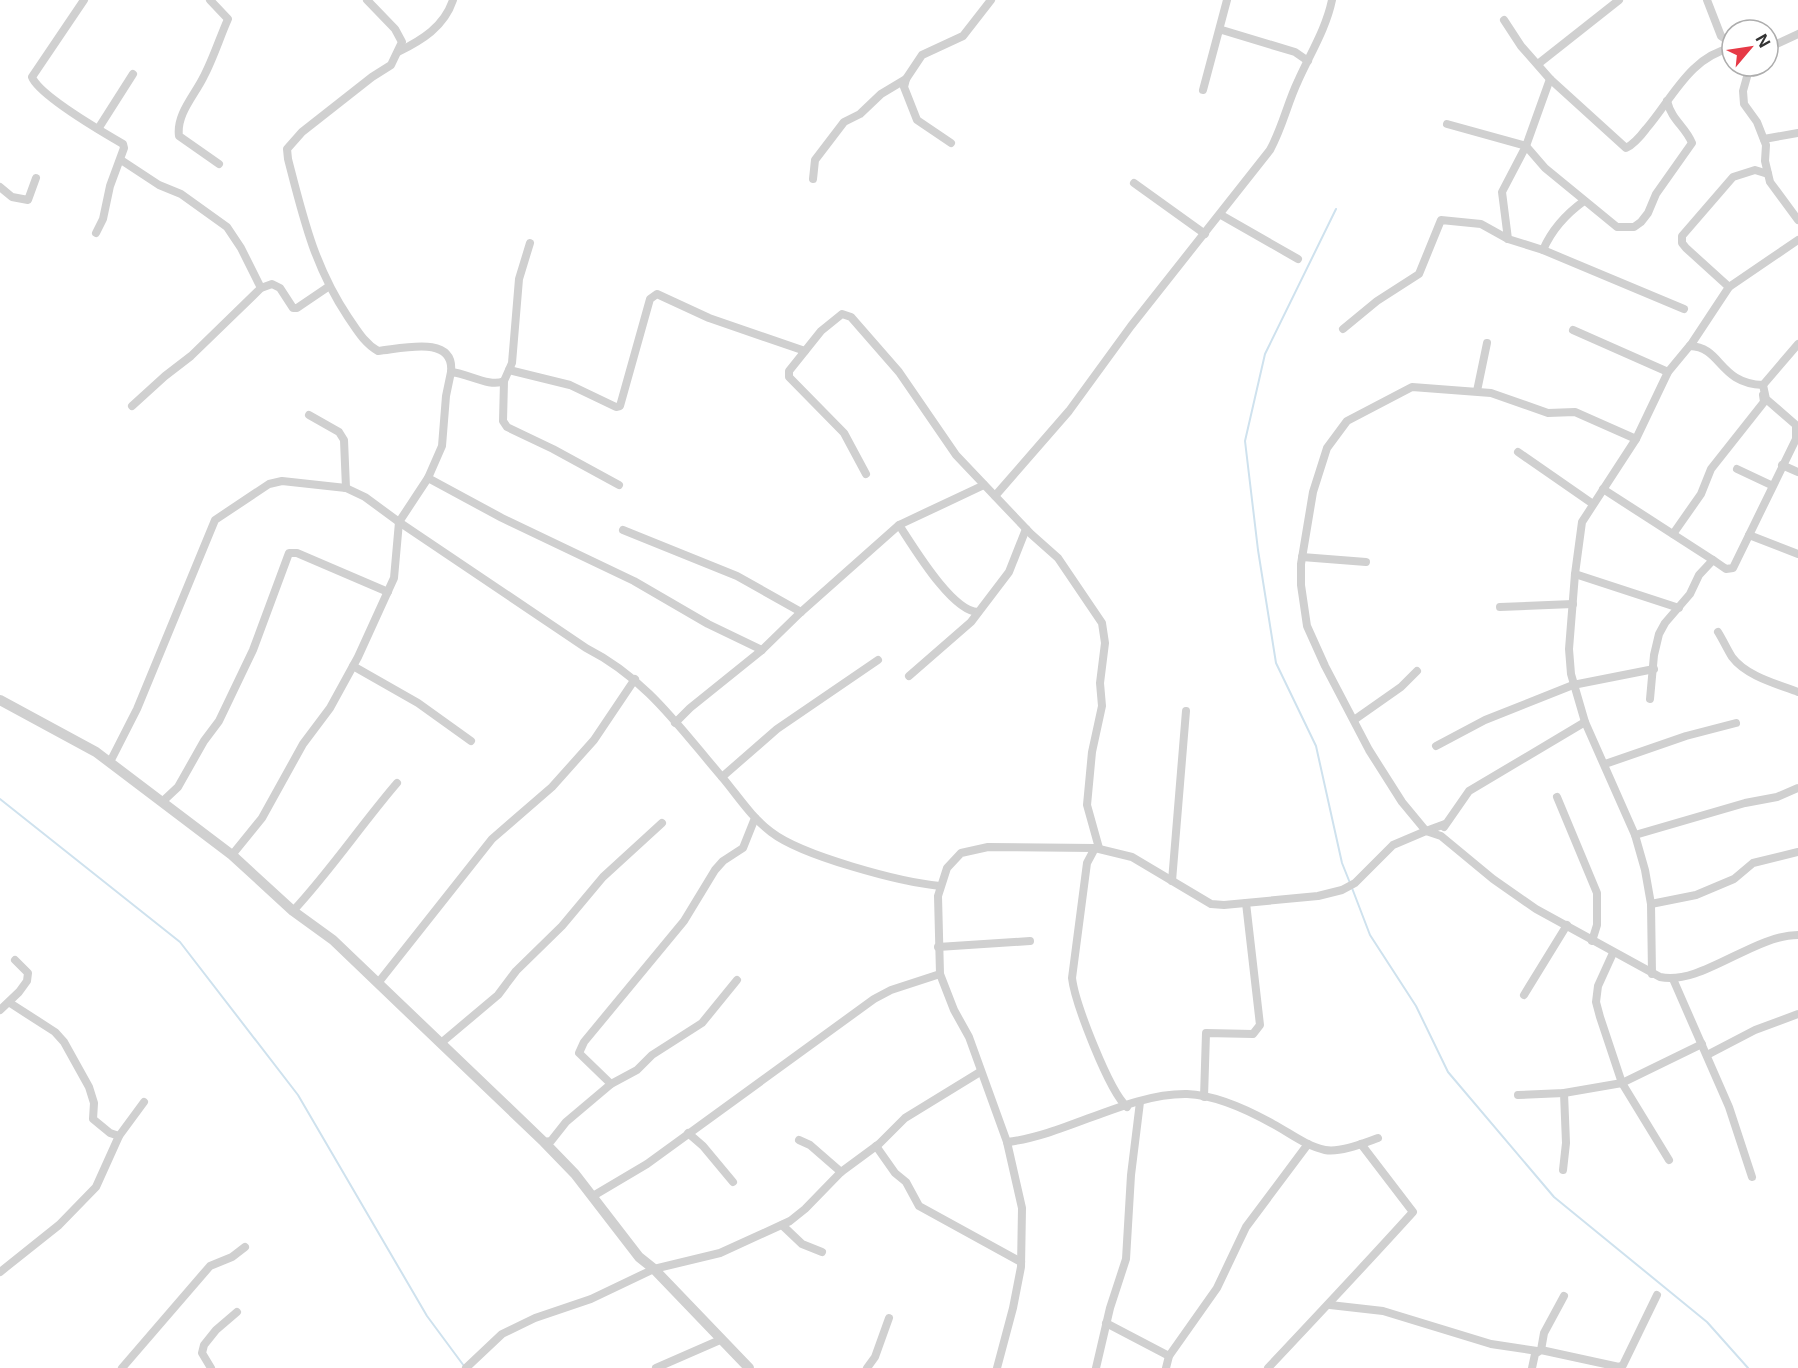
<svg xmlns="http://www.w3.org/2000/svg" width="1798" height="1368" viewBox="0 0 1798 1368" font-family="Inter,sans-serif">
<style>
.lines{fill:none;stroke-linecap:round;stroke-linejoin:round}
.stream{stroke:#cfe2ee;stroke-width:2}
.minor{stroke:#d0d0d0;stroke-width:8}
.tertiary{stroke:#d0d0d0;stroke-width:10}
</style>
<rect width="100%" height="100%" fill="#fff"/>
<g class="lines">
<!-- stream -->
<g class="stream">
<polyline points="1336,209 1265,354 1245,441 1258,550 1276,663 1316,746 1342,863 1350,883"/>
<polyline points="0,799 180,942 298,1095 427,1316 464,1366"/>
<polyline points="1352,888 1370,935 1416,1006 1448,1072 1554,1197 1707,1322 1748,1368"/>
</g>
<!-- minor -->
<g class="minor">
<path d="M84 0 32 77C39 95 104 133 123 144L124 148 110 186 103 219 96 233"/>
<path d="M210 0 228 19C220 37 213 59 204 76 195 95 176 114 179 136L219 164"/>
<path d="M367 0 395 29 402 42 391 65 372 77 302 132 287 149 288 159C303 217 314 266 348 317 357 330 364 343 378 351 401 349 455 334 451 372"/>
<polyline points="1707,0 1721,36 1732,44"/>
<path d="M1504 20 1521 46 1550 79 1626 148C1634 144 1640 137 1646 129 1672 99 1690 56 1732 48"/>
<polyline points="1222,30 1295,52 1308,61"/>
<polyline points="1768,48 1798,34"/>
<path d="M398 52C422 40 444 27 453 0"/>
<polyline points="1538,64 1619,0"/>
<polyline points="1750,66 1743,91 1744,104 1757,122 1766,145 1765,161 1770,182 1798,220"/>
<polyline points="1203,90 1227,0"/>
<polyline points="1447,124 1526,146 1550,79"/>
<polyline points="98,129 133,74"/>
<polyline points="1764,139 1798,133"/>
<polyline points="951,143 917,120 904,87 906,79 922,55 963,36 991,0"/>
<polyline points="121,160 159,185 181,194 227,227 241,248 261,288"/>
<polyline points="813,179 815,160 844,122 860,114 881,94 906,79"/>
<polyline points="1134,183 1205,234"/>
<polyline points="0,187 12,197 28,200 36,178"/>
<polyline points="1221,215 1298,259"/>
<path d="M1508 239 1502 192 1526 146 1545 168 1617 227H1634L1641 222 1648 213 1656 194 1692 143C1685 126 1672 121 1667 101"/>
<polyline points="1543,250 1684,309"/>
<polyline points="1729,287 1686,248 1682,243 1682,236 1733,177 1755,170 1768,174"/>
<path d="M1343 329 1377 301 1419 274 1441 220 1481 224 1508 239 1543 250C1552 229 1566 214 1584 201"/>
<polyline points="1573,330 1668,372"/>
<path d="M1690 346C1722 347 1718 383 1763 385L1798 344"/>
<polyline points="509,370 570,385 616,407 620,406 650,299 657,294 709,318 805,351"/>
<polyline points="504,381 503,421 507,427 553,449 619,485"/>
<polyline points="1477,391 1487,343"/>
<polyline points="132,406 165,376 191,356 261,288 272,284 280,288 293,308 297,308 328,287"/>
<polyline points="309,415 339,432 344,440 346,488"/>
<polyline points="1518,452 1593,504"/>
<polyline points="1782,465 1798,472"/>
<polyline points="1737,469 1771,485"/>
<polyline points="866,474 844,433 789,377 789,371 821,331 842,314 851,317 899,372 956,455 1031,534 1058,558 1102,623 1105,643 1100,683 1102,706 1092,752 1087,805 1099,848"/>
<polyline points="428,478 502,518 634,581 708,624 762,650"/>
<polyline points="1603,489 1713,560"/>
<path d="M995 496 1069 411 1131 326 1270 150C1283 126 1287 104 1298 81 1310 54 1326 29 1332 0"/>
<path d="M899 525C913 546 952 612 978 612"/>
<polyline points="623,530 737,576 801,612"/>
<polyline points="1673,534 1701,494 1711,469 1764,402 1763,395"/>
<polyline points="1749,535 1798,554"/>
<polyline points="1302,557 1366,562"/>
<polyline points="1575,574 1679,608"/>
<polyline points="1500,607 1573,604"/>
<path d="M1718 632C1723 640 1727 649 1732 657 1746 676 1777 684 1798 692"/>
<path d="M878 660 777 729 722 777C738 796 751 817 771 832 802 856 900 882 940 886"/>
<polyline points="353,666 418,703 471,741"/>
<polyline points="909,676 971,622 1009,572 1026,529"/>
<polyline points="1650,699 1654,655 1659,634 1665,623 1690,594 1699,575 1713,560 1726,569 1733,568 1796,439 1796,425 1766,399 1763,385"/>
<polyline points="1354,720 1401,687 1417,671"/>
<polyline points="675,723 690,708 762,650 801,612 899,525 984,485"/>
<polyline points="1436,746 1485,720 1573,685 1654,669"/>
<path d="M110 762 137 709 215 520 269 484 282 481 346 488 365 497 399 522 586 648C647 679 679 727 722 777"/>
<polyline points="1605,764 1686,736 1736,723"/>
<polyline points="1557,797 1597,893 1597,925 1592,941"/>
<polyline points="162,802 178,787 204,741 219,721 253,650 289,553 297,553 388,592"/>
<polyline points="1445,824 1426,831 1402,802 1369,750 1325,666 1307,626 1301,585 1301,564 1313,492 1327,448 1347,421 1412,387 1491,393 1548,413 1575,412 1636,439"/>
<polyline points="1444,827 1469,791 1585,722"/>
<polyline points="1635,835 1745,803 1777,797 1798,788"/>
<path d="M1095 848 1087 863 1072 978C1075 1003 1109 1091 1127 1107"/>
<path d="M232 855 262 818 303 744 330 708 358 657 394 578 399 522 428 478 442 446 446 396 451 372C467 373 490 388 504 381L512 363 519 279 530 243"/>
<polyline points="1172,881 1186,711"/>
<polyline points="1651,904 1696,895 1734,879 1753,863 1798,852"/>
<path d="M293 911C331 870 361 825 397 783"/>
<polyline points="938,947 1030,941"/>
<polyline points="1613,953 1598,986 1596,1002 1600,1017 1622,1083 1669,1160"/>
<polyline points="1652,974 1651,904 1645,870 1635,835 1585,722 1571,674 1569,649 1575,574 1582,522 1636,439 1668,372 1692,343 1729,287 1798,240"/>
<polyline points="1673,979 1729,1107 1752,1177"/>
<polyline points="378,983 492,839 552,787 594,740 635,679"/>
<polyline points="1524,995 1567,925"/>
<polyline points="10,1003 55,1032 64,1042 89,1087 94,1103 93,1119 110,1133 119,1136"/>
<polyline points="0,1010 19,992 27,981 28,973 15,960"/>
<polyline points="441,1043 498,995 516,971 562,926 603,877 662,823"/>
<polyline points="1707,1055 1755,1030 1798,1014"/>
<polyline points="611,1084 579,1053 584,1042 684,921 715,870 723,861 743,848 755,818"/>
<polyline points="1518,1095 1564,1093 1622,1083 1702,1044"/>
<polyline points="1204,1097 1206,1033 1253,1034 1260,1025 1246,903"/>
<polyline points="688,1133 703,1146 733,1182"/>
<polyline points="799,1140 810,1145 841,1172"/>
<polyline points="544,1142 551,1141 566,1122 611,1084 637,1070 652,1055 702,1023 737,980"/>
<path d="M1007 1142C1067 1135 1128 1093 1187 1094 1216 1095 1248 1110 1273 1124 1290 1133 1306 1146 1325 1150 1340 1153 1364 1143 1378 1138"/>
<polyline points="876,1146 895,1173 906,1182 919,1206 1021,1262"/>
<polyline points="1563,1170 1566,1143 1564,1093"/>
<polyline points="593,1196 647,1164 874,999 891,990 940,974"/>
<polyline points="782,1225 802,1244 822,1252"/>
<polyline points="0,1272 59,1225 96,1187 119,1136 144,1102"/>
<polyline points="1330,1305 1383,1311 1491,1344 1537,1351"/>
<polyline points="1106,1323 1169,1356"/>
<polyline points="1541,1350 1544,1333 1564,1296"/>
<polyline points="122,1368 210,1266 232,1257 245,1247"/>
<polyline points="211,1368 202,1353 204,1345 216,1330 237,1312"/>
<polyline points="466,1368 502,1334 535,1318 591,1299 654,1269 720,1253 790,1221 805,1209 841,1172 879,1144 905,1118 980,1072"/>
<polyline points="656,1368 720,1340"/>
<polyline points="867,1368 875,1357 889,1318"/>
<path d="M997 1368 1013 1308 1021 1267 1022 1208 1007 1142 969 1037 954 1010 940 974 938 896 947 868 961 853 988 847 1095 848 1132 857 1211 904 1224 905 1318 896 1342 890 1355 883 1393 845 1426 831 1441 836 1493 879 1536 909 1660 977C1701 986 1753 935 1798 935"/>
<polyline points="1096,1368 1110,1308 1126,1259 1131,1175 1140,1102"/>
<polyline points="1166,1368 1169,1356 1217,1288 1246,1227 1308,1144"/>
<path d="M1268 1368C1317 1316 1365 1265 1413 1212L1361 1144"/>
<polyline points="1532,1368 1535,1354 1541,1350 1619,1367 1623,1365 1657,1295"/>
</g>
<!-- tertiary -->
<polyline class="tertiary" points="0,700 96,752 232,855 293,911 333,940 544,1142 575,1174 639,1257 654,1269 749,1368"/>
</g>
<!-- north arrow -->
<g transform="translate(1750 48) rotate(61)"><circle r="28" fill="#ffffff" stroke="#adadad" stroke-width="1.5"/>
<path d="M0-4.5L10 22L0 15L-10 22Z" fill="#e63946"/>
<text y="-9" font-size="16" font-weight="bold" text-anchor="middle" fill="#333333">N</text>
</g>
</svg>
